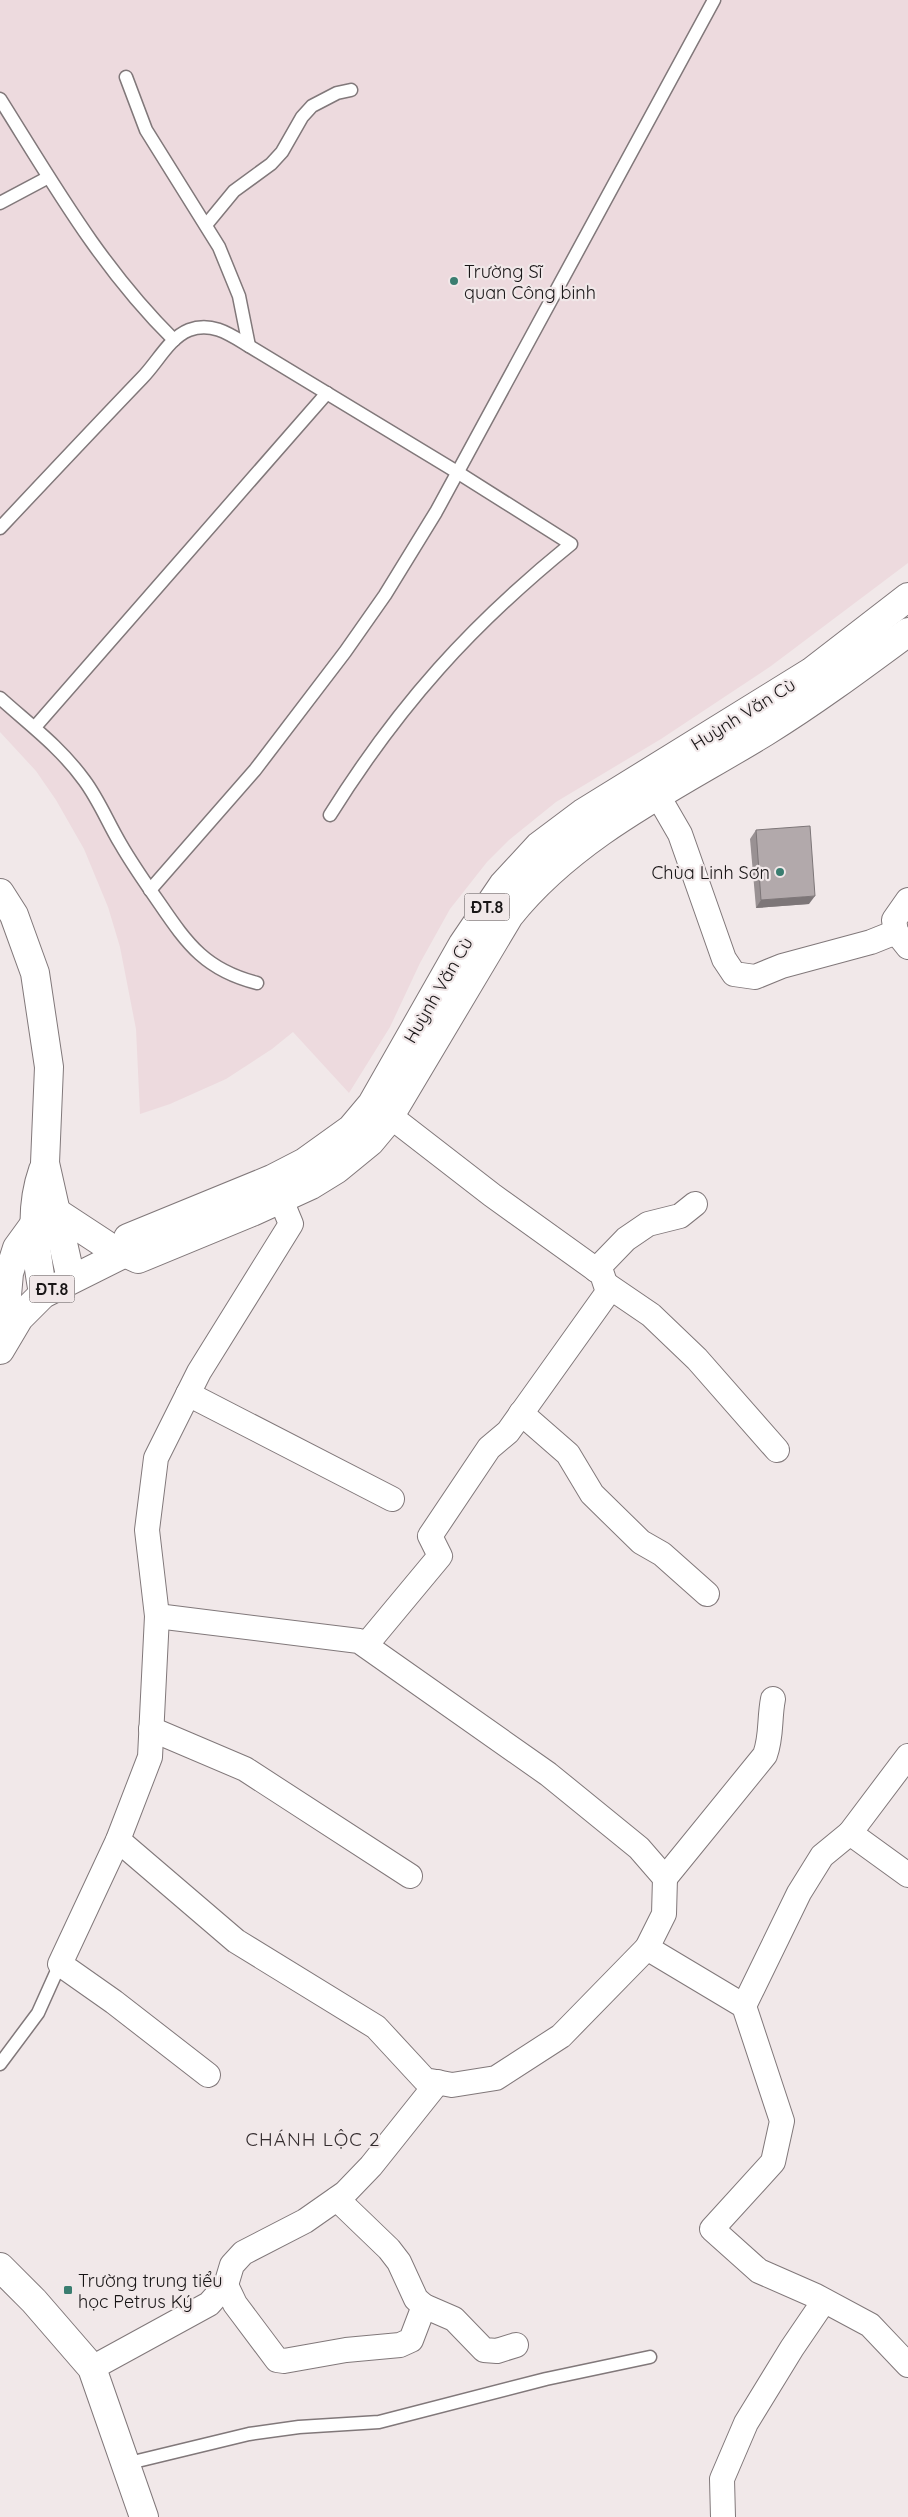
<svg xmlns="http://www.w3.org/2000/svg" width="908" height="2517" viewBox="0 0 908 2517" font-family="Quicksand,sans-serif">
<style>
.built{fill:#eddade}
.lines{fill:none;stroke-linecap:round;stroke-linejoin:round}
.service-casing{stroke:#81787a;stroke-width:15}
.minor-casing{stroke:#81787a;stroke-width:26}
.tertiary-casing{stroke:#81787a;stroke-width:30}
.secondary-casing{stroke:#81787a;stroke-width:30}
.primary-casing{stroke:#81787a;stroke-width:30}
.service{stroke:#fff;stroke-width:12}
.minor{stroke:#fff;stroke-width:24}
.tertiary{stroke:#fff;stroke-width:28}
.secondary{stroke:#fff;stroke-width:28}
.primary{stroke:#fff;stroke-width:28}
.wall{fill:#999193}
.shaded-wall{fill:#7d7678}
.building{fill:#b2a9ab;stroke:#7d7678}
.poi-dot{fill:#3a7d70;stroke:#f1e8e9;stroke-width:2}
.labels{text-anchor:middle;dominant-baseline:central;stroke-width:4.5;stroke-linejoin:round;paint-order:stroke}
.shield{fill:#f1e8e9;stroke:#595455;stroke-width:1}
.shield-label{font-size:16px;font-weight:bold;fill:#181516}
.poi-label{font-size:18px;fill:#181516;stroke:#f1e8e9;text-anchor:start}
.street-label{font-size:18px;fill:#181516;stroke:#f1e8e9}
.neighbourhood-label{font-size:19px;letter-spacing:1px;fill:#352d2f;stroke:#f1e8e9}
</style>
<rect width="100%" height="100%" fill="#f1e8e9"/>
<!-- built -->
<polygon class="built" points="0,0 908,0 908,563 771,666 661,739 556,802 509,840 487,862 450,909 420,963 390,1027 349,1093 293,1032 272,1049 226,1079 170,1104 140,1114 136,1029 120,947 108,907 84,849 56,800 36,771 0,732"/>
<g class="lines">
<defs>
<g id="service">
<polyline points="126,77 146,130 219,247 239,296 249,346"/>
<path d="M0 99C54 185 101 268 174 340"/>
<polyline points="0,203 47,178"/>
<polyline points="206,225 234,191 271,164 282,152 302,117 312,106 337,93 351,90"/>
<path d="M0 528C47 478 94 428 142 378 157 363 169 338 189 330 212 321 231 335 249 346L457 472 571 544C470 626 399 705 330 815"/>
<path d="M0 698C30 725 60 747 84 780 99 800 108 823 120 843 132 864 146 884 160 904 188 945 206 970 257 983"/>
<polyline points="35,727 327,393"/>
<polyline points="150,890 255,770 345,652 385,595 436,512 714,0"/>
<polyline points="0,2064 38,2013 60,1964"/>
<polyline points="125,2464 249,2434 299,2427 379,2422 546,2379 650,2357"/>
</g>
<g id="minor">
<polyline points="658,796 680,834 724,959 734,974 755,977 782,966 871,942 896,932 908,947"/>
<polyline points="896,932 894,920 908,900"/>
<polyline points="596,1270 626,1239 648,1224 680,1216 695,1204"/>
<polyline points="607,1285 651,1315 697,1359 777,1450"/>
<polyline points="188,1394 392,1499"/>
<polyline points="521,1413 568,1454 592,1494 641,1542 662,1554 707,1594"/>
<polyline points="366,1645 440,1556 430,1536 489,1448 508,1432 608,1292 602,1274 492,1195 390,1116"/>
<polyline points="151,1729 245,1769 410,1876"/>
<polyline points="850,1833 908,1756"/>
<polyline points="118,1840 236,1941 376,2027 425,2080 452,2085 496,2078 561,2036 647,1948 664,1914 665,1878 639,1848 548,1774 359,1641 157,1616"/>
<path d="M665 1878 765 1755C772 1736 769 1719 773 1699"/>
<polyline points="647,1948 744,2006 782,2121 773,2162 712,2229 759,2271 816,2296 870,2325 908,2365"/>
<polyline points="744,2006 799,1893 822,1856 850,1833 908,1875"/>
<polyline points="208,2075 114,2002 60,1964 118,1840 150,1757 157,1616 147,1530 156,1458 199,1372 291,1224 274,1183"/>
<polyline points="337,2199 389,2249 399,2262 416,2299 424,2306 454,2319 484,2350 497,2351 516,2345"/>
<polyline points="226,2285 235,2304 277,2360 284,2361 346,2350 400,2345 411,2340 424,2306"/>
<polyline points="92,2368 209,2304 226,2285 232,2265 243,2253 305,2221 345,2193 371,2166 438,2082"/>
<polyline points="723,2517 722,2479 746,2423 792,2348 824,2301"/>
</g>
<g id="tertiary">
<polyline points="0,893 14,915 35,973 49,1067 45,1163 71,1279"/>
<path d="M43 1294C36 1250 28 1213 43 1170"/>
</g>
<polyline id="secondary" points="0,2267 34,2301 92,2368 144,2517"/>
<g id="primary">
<polyline points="56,1212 120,1254"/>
<polyline points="125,1253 128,1238 272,1179 305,1162 351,1129 372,1104 463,944 503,885 539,846 583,813 811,672 908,597"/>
<path d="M125 1253 138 1259 252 1212 311 1185 337 1169 370 1142 385 1124 509 916C575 833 677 786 765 732 815 701 862 666 908 632"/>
<polyline points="3,1340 9,1273 17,1248 33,1226"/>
<polyline points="0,1350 19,1318 43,1294 125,1253"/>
</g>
</defs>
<!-- service casing -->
<use href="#service" class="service-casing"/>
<!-- minor casing -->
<use href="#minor" class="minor-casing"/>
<!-- tertiary casing -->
<use href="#tertiary" class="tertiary-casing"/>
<!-- secondary casing -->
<use href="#secondary" class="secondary-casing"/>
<!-- primary casing -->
<use href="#primary" class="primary-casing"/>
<!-- service -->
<use href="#service" class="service"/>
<!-- minor -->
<use href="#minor" class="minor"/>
<!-- tertiary -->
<use href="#tertiary" class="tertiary"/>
<!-- secondary -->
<use href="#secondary" class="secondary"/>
<!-- primary -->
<use href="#primary" class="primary"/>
</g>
<!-- wall -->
<polygon class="wall" points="756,830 809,904 756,908 750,839"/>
<!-- shaded-wall -->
<polygon class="shaded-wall" points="815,896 809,904 756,908 761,900"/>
<!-- building -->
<polygon class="building" points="810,826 815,896 761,900 756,830"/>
<!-- markers -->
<g class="poi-dot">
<circle cx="454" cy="281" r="5"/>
<circle cx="780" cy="872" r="5"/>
<rect x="63" y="2285" width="10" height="10" rx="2.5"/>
</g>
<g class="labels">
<!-- shield labels -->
<g class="shield">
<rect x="464.5" y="893.5" width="45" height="27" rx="4"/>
<rect x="29.5" y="1275.5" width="45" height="27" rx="4"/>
</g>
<g class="shield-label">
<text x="487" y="907">ĐT.8</text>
<text x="52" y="1289">ĐT.8</text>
</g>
<!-- poi labels -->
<g class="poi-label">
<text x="464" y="271">Trường Sĩ<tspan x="464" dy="21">quan Công binh</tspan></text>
<text x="770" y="872" text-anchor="end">Chùa Linh Sơn</text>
<text x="78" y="2280">Trường trung tiểu<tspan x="78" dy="21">học Petrus Ký</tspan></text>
</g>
<!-- street labels -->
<g class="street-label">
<text transform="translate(743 714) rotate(-32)">Huỳnh Văn Cù</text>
<text transform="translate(438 990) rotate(-60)">Huỳnh Văn Cù</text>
</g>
<!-- neighbourhood labels -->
<g class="neighbourhood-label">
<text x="313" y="2139">CHÁNH LỘC 2</text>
</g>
</g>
</svg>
